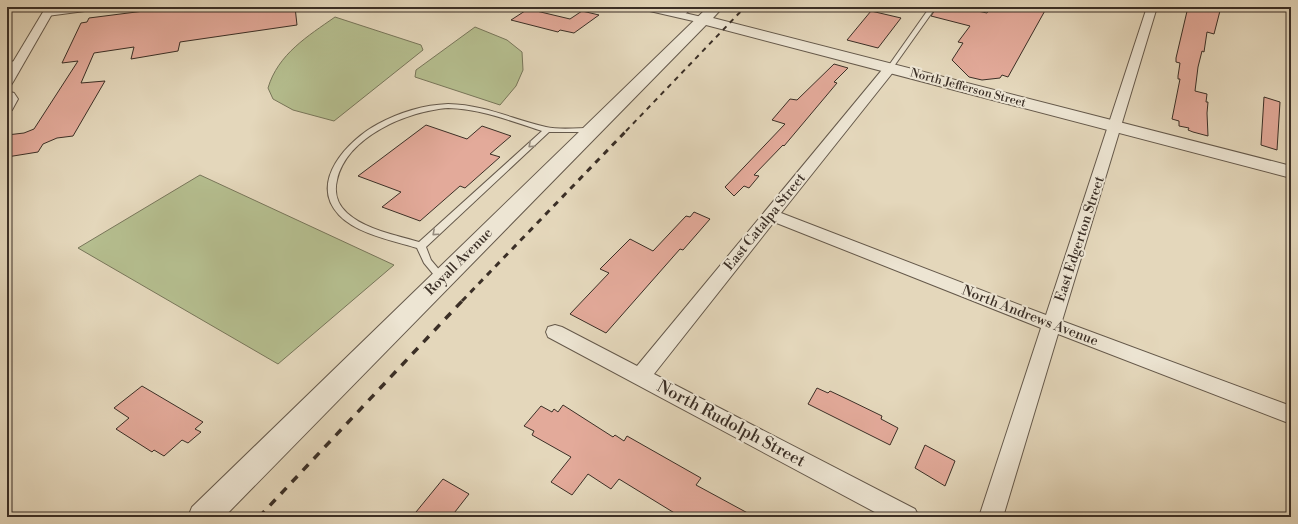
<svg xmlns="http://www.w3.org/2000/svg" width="1298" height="524" viewBox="0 0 1298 524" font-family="'Libre Bodoni',serif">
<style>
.green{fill:#b5be8f;stroke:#78765a}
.building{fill:#e3aa9a;stroke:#3b2f26}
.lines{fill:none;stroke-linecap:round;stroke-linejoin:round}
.service-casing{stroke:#65594b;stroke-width:2}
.minor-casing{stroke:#65594b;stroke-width:2}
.tertiary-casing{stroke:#65594b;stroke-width:2}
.service{fill:#ede5d3;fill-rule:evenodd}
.minor{fill:#ede5d3;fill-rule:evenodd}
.tertiary{fill:#ede5d3;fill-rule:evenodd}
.rail-far2{stroke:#3b2f26;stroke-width:2;stroke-dasharray:5 5;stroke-linecap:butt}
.rail-far1{stroke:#3b2f26;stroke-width:3;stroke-dasharray:6 6;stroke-linecap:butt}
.rail{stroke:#3b2f26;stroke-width:3.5;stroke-dasharray:8 8;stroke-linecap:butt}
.oneway{stroke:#948a7c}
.labels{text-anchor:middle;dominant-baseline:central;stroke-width:4;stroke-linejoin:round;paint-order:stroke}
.far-street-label{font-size:12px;fill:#3b2f26;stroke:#ede5d3}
.street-label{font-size:14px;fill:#3b2f26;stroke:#ede5d3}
.near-street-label{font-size:17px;fill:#3b2f26;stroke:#ede5d3}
</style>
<rect width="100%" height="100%" fill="#e4d7bb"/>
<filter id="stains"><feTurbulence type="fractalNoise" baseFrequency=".005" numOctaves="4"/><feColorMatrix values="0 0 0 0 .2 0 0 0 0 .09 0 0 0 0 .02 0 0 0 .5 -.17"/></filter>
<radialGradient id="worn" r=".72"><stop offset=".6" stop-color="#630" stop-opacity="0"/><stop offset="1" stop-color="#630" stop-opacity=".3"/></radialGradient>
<!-- green -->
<g class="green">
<path d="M335 17 421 45 423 50 334 121 293 110 273 99 268 88C278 54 308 36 335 17Z"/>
<polygon points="475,27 507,40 522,52 523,70 516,86 500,105 415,77 416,70"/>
<polygon points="200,175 394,265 278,364 78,248"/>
</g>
<!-- building -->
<g class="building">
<polygon points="150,7 295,7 297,25 180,42 178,51 131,59 134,47 94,53 81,83 105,81 73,136 57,138 43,144 38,152 7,157 7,135 24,133 34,129 78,61 62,63 81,23 87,22 89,18 144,11 145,8"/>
<polygon points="937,7 959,7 987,13 991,7 1047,7 1008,77 1002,75 1000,78 982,80 969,77 952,60 963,43 958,42 970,26 931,16"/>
<polygon points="1188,7 1221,7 1214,34 1207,32 1204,52 1202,51 1198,67 1195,91 1207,94 1206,102 1208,102 1207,113 1208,136 1193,132 1188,130 1189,128 1179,126 1179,121 1172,119 1180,79 1178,79 1178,76 1180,63 1176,62 1176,58"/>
<polygon points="528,9 570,19 582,11 599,15 574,33 560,30 558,32 511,20"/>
<polygon points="871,11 901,18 878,48 847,40"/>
<polygon points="834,64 848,68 834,82 837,83 784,146 783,145 754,175 759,176 749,188 744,186 734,196 725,187 785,124 772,120 790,99 797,100"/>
<polygon points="1264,97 1280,102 1277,150 1261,145"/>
<polygon points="426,125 467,139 482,126 511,136 490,154 500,157 465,188 460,186 420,221 382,207 401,192 358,176"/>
<polygon points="694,212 710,219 683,250 680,249 606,333 570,314 609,273 600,269 630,239 653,251 686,216 690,217"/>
<polygon points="142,386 203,422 195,429 201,432 188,443 182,440 164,456 154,450 152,452 116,429 129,418 114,408"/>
<polygon points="817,388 828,393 830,391 847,399 882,416 881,419 898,428 890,445 808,404"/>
<polygon points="563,405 613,437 615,435 624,441 627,436 701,478 696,485 755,517 681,517 619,479 611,489 588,474 572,495 551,482 571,457 532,435 534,431 524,426 541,406 552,412 554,409 558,412"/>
<polygon points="925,445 955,461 945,486 915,468"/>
<polygon points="443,479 469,494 451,517 425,517 416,512"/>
</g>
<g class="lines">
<defs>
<g id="service">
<polygon points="87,7 103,7 100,9 47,16 44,14 47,12"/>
<polygon points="687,7 693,7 683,16 679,16 679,14"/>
<polygon points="930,7 936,7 892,69 888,69 887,68"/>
<polygon points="19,61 22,63 21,64 7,66 7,62"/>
<polygon points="7,91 14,93 18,99 12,110 7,112 7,108 12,99 10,96 7,95"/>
<path d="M448 104C486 105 511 119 546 127 559 130 578 128 592 128L596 130 592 132H549L426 247 431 260 447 279 442 282 439 281 424 263 417 248C394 241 357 234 339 215 308 182 348 140 378 124 400 112 424 105 448 104ZM448 108C481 109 511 121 542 131L419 242C396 235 366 230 347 213 337 204 334 192 337 180 347 136 408 111 448 108Z"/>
</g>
<g id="minor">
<polygon points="46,7 56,7 13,82 11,85 7,86 7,72"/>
<polygon points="640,7 659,7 706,18 707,20 702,23 641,9"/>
<polygon points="1147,7 1157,7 1062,321 1291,406 1291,424 1058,334 1003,517 979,517 1041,328 774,222 654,374 915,509 919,517 884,517 548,337 546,332 548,327 555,325 562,327 637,366 886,65 894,65 896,68 894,71 781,213 1046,315"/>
</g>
<polygon id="tertiary" points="708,7 723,7 713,18 1291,166 1291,178 706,25 224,517 188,517 192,507"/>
</defs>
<!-- service casing -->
<use href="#service" class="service-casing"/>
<!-- minor casing -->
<use href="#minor" class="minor-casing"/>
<!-- tertiary casing -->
<use href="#tertiary" class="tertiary-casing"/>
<!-- service -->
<use href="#service" class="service"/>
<!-- minor -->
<use href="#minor" class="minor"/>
<!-- tertiary -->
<use href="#tertiary" class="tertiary"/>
<!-- rail-far2 -->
<polyline class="rail-far2" points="626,131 745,7"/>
<!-- rail-far1 -->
<polyline class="rail-far1" points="462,301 627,130"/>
<!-- rail -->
<polyline class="rail" points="259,517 463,300"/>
</g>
<!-- one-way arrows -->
<defs><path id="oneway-chevron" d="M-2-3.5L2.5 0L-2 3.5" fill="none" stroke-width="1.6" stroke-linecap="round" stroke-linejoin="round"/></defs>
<g class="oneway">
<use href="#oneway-chevron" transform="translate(531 145) rotate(138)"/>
<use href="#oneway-chevron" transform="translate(435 233) rotate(138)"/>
</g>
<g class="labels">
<!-- far-street labels -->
<g class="far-street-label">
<text transform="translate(968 88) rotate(15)">North Jefferson Street</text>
</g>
<!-- street labels -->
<g class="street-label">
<text transform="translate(765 222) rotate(-51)">East Catalpa Street</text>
<text transform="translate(1080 239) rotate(-72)">East Edgerton Street</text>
<text transform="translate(459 262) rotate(-45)">Royall Avenue</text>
<text transform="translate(1030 316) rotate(21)">North Andrews Avenue</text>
</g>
<!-- near-street labels -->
<g class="near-street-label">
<text transform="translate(731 424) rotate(28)">North Rudolph Street</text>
</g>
</g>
<!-- margin -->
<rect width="1298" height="524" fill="none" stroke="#e4d7bb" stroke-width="24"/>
<rect x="8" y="8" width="1282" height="508" fill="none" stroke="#3b2f26" stroke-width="2"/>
<rect x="12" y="12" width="1274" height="500" fill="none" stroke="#3b2f26"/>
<rect width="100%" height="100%" filter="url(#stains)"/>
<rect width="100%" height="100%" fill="url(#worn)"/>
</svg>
